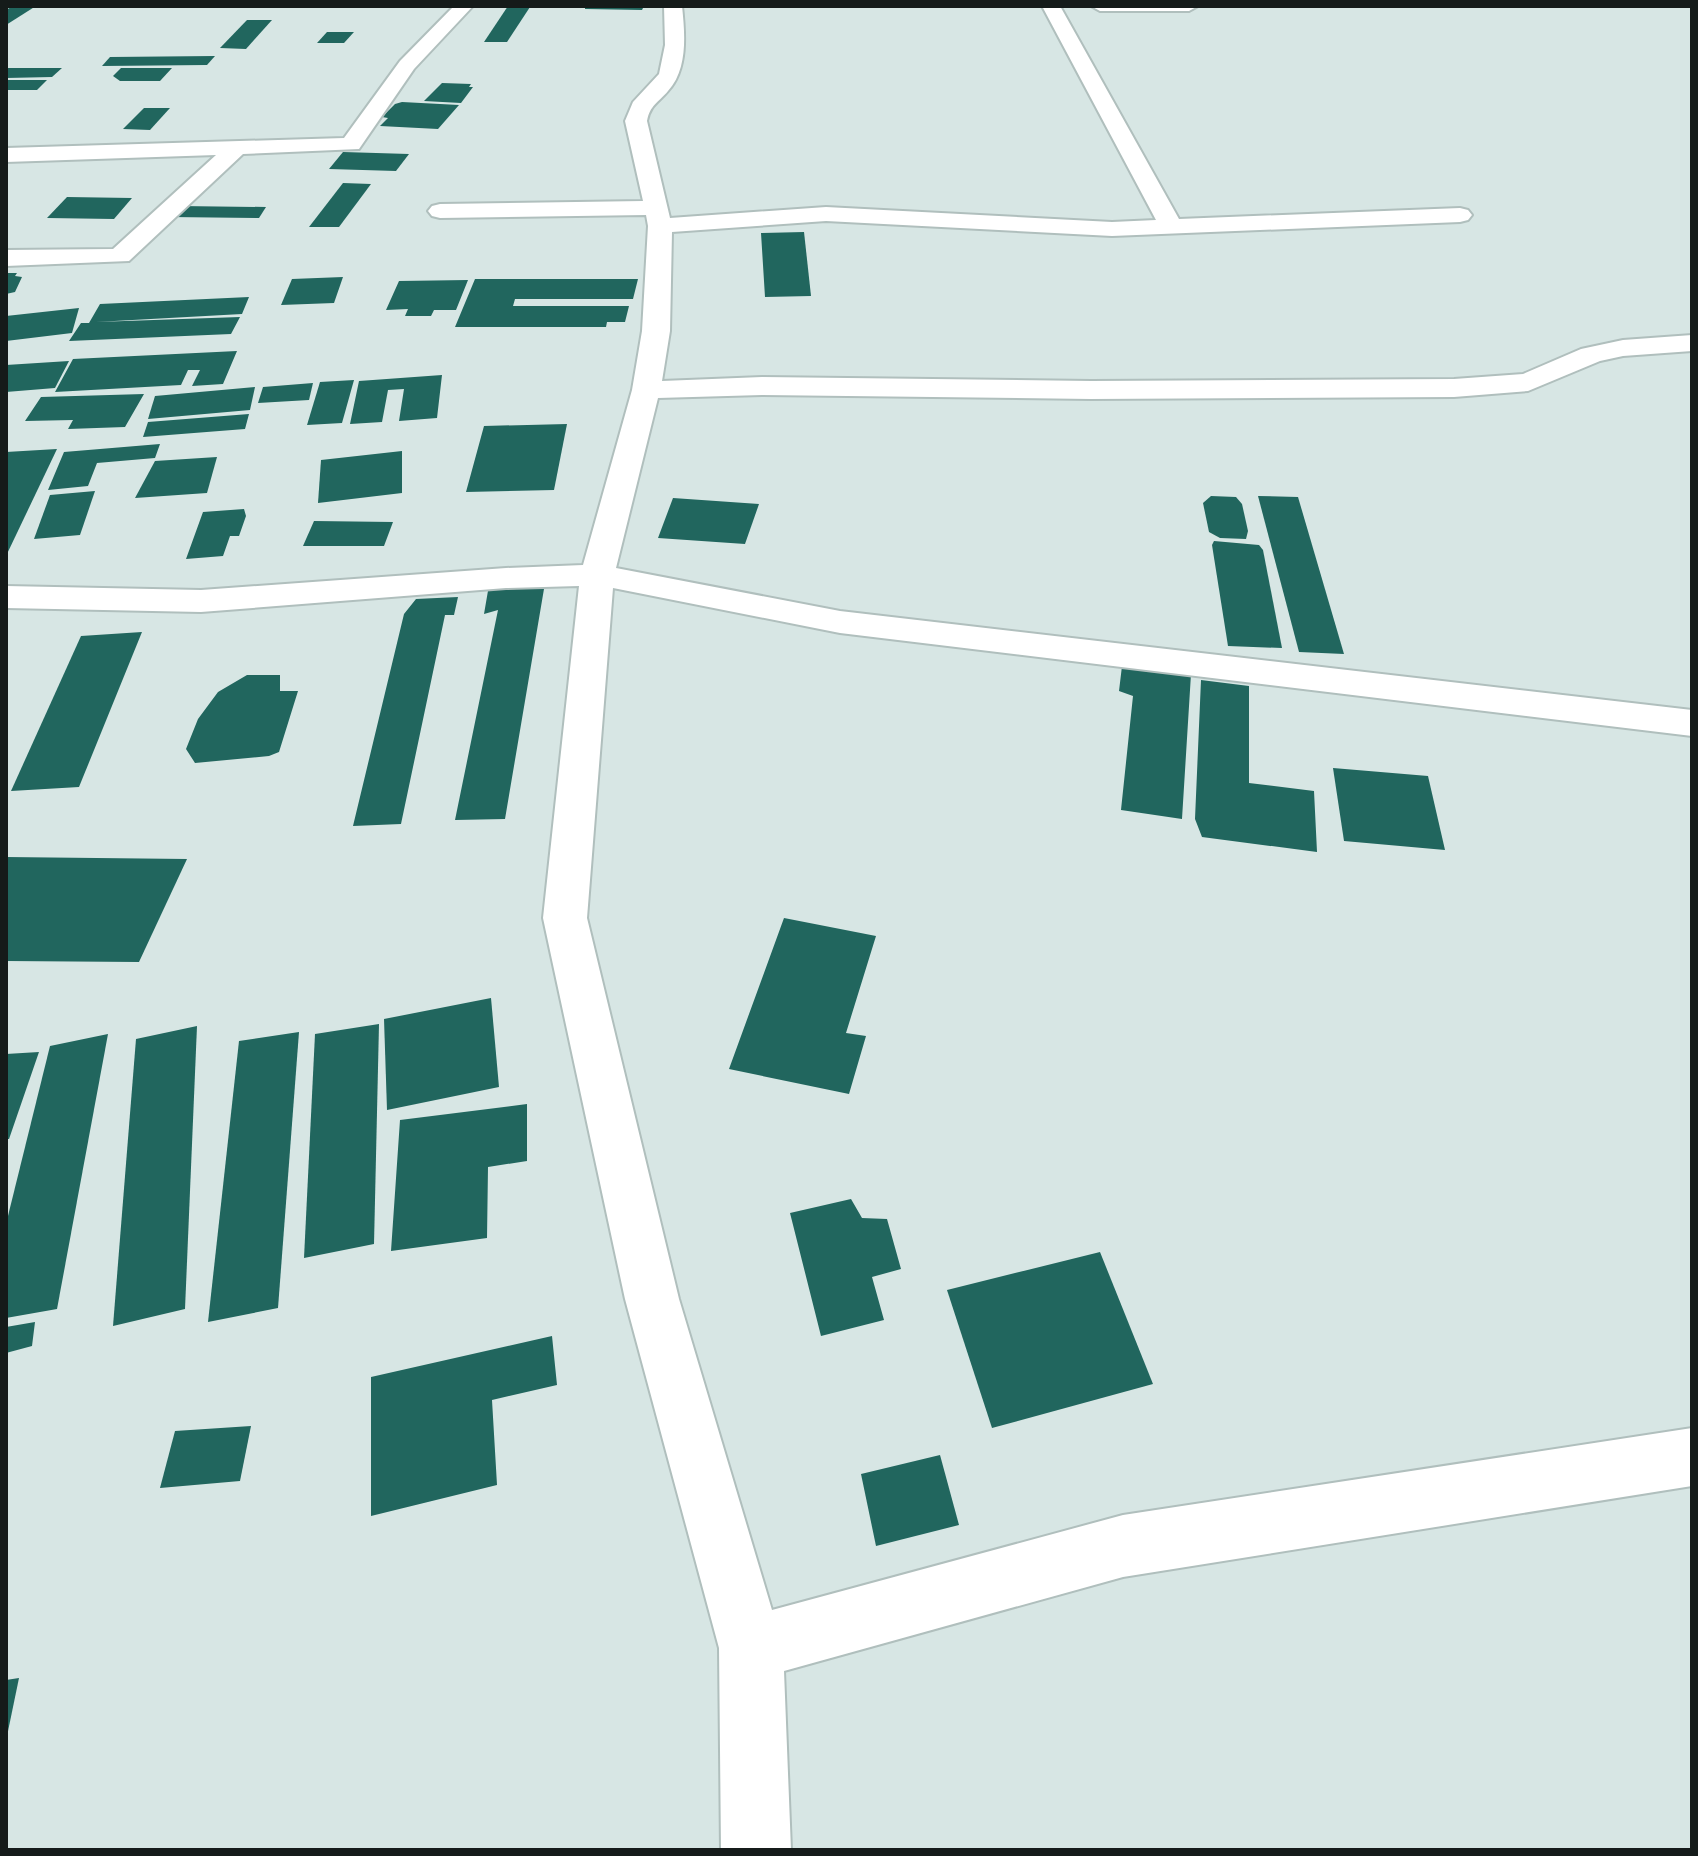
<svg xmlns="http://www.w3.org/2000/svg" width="1698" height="1856" viewBox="0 0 1698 1856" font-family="'PT Sans Narrow',sans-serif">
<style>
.building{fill:#21665e}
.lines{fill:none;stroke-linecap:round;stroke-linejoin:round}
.minor-casing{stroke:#b0bfbd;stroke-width:4}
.minor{fill:#fff;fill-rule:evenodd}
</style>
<rect width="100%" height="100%" fill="#d7e6e4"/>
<!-- building -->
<g class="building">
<polygon points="13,6 36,6 6,25 6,10"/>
<polygon points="508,6 530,7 507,42 484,42"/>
<polygon points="585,6 644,6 642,10 585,9"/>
<polygon points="247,20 272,20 246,49 220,48"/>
<polygon points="327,32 354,32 344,43 317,43"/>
<polygon points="215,56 207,65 102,66 110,57"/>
<polygon points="6,68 62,68 52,77 6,78"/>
<polygon points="121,68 172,68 160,81 120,81 113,76"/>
<polygon points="6,80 47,80 37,90 6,90"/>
<polygon points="442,83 471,84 469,87 473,87 461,103 424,101"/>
<polygon points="402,102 459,105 438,129 380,126 388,118 382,117 395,104"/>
<polygon points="144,108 170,108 150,130 123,129"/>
<polygon points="343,152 409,154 396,171 329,169"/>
<polygon points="343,183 371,184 339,227 309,227"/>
<polygon points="67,197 132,198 114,219 47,218"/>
<polygon points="179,206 266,207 259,218 170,217"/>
<polygon points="804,232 811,296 765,297 761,233"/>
<polygon points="6,273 17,273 15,276 22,277 15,292 6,294"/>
<polygon points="343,277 334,303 281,305 292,279"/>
<polygon points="475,279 638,279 633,299 515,299 513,306 629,306 625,322 607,322 606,327 455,327"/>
<polygon points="468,280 456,310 434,310 431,316 405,316 408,309 386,310 399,281"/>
<polygon points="249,297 242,314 96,322 240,317 231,334 69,341 81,323 89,323 100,304"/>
<polygon points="79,308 72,333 6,341 6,316"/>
<polygon points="237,351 223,384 192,386 200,370 188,370 181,385 55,392 73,359"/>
<polygon points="69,361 55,388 6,392 6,365"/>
<polygon points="442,375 437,418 399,421 404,389 388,390 382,422 350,424 359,381"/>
<polygon points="354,380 342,423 307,425 320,382"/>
<polygon points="313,383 309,400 258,403 263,387"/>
<polygon points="255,387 250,410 148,419 155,396"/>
<polygon points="144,394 125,427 68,429 73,420 25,421 41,397"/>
<polygon points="249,414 245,429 143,437 148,422"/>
<polygon points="567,424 554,490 466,492 484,426"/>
<polygon points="160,444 155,458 97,463 88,486 48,490 64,452"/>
<polygon points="57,449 6,556 6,452"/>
<polygon points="402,451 402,493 318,503 321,460"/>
<polygon points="217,457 207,493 135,498 155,461"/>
<polygon points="95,491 80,535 34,539 50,495"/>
<polygon points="1211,496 1236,497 1242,504 1248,531 1246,539 1220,538 1209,532 1203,503"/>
<polygon points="1258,496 1298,497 1344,654 1299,652"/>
<polygon points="673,498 759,504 745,544 658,538"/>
<polygon points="244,509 246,516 239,536 230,536 223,556 186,559 203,512"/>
<polygon points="314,521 393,522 384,546 303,546"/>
<polygon points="1214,541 1259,545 1263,550 1282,648 1228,646 1212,545"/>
<polygon points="545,583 505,819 455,820 498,610 484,614 489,585"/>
<polygon points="458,597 454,615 445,615 401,824 353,826 404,614 416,599"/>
<polygon points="142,632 79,787 11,791 81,636"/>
<polygon points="1122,666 1191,674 1182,819 1121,810 1133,696 1119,691"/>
<polygon points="247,675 280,675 280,691 298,691 279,752 269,756 195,763 186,749 198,719 218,692"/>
<polygon points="1201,680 1249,686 1249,783 1314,791 1317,852 1202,837 1195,819"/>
<polygon points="1333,768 1428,776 1445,850 1344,841"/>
<polygon points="6,857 187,859 139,962 6,961"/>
<polygon points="784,918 876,936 846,1033 866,1036 849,1094 729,1069"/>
<polygon points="491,998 499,1087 387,1110 384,1019"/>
<polygon points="379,1024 374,1244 304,1258 315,1034"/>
<polygon points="197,1026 185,1309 113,1326 136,1039"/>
<polygon points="299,1032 278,1308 208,1322 239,1041"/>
<polygon points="108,1034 57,1309 6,1318 6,1224 50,1046"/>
<polygon points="39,1052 9,1139 6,1139 6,1054"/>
<polygon points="527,1104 527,1161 488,1167 487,1238 391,1251 400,1120"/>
<polygon points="851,1199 862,1218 887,1219 901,1269 872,1277 884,1320 821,1336 790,1213"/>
<polygon points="1100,1252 1153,1384 992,1428 947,1290"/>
<polygon points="35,1322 32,1346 6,1353 6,1327"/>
<polygon points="552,1336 557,1385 492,1400 497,1485 371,1516 371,1377"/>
<polygon points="251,1426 240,1481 160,1488 175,1431"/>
<polygon points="940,1455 959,1525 876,1546 861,1474"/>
<polygon points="19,1678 7,1736 6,1736 6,1680"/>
</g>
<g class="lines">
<defs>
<g id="minor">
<polygon points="454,6 473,6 414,69 359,149 243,154 129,261 6,266 6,250 113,249 216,155 6,162 6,148 344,138 400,61"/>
<path d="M664 6H682C685 34 688 69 668 91 658 103 650 105 647 121L670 218 826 207 1112 222 1156 220 1042 6H1060L1179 219 1460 208 1468 210 1472 215 1468 220 1460 222 1112 236 826 221 672 232 670 331 662 381 762 377 1091 381 1454 379 1523 374 1581 349 1623 340 1692 335V351L1623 356 1600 361 1528 391 1454 397 1091 399 762 395 658 398 616 568 840 611 1692 710V736L840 633 613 588 587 918 679 1299 772 1610 1123 1515 1692 1428V1486L1123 1577 784 1671 791 1850H721L719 1648 625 1299 543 918 579 586 506 588 201 612 6 608V586L201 590 506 568 583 565 632 390 642 331 648 226 646 215 440 218 432 216 428 211 432 206 440 204 643 201 625 121 633 102 659 74 665 45Z"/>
<polygon points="1091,6 1198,6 1189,11 1100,11"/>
</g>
</defs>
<!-- minor casing -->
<use href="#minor" class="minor-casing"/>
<!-- minor -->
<use href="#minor" class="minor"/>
</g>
<!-- border -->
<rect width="1698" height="1856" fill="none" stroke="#151b1a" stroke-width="16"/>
</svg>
